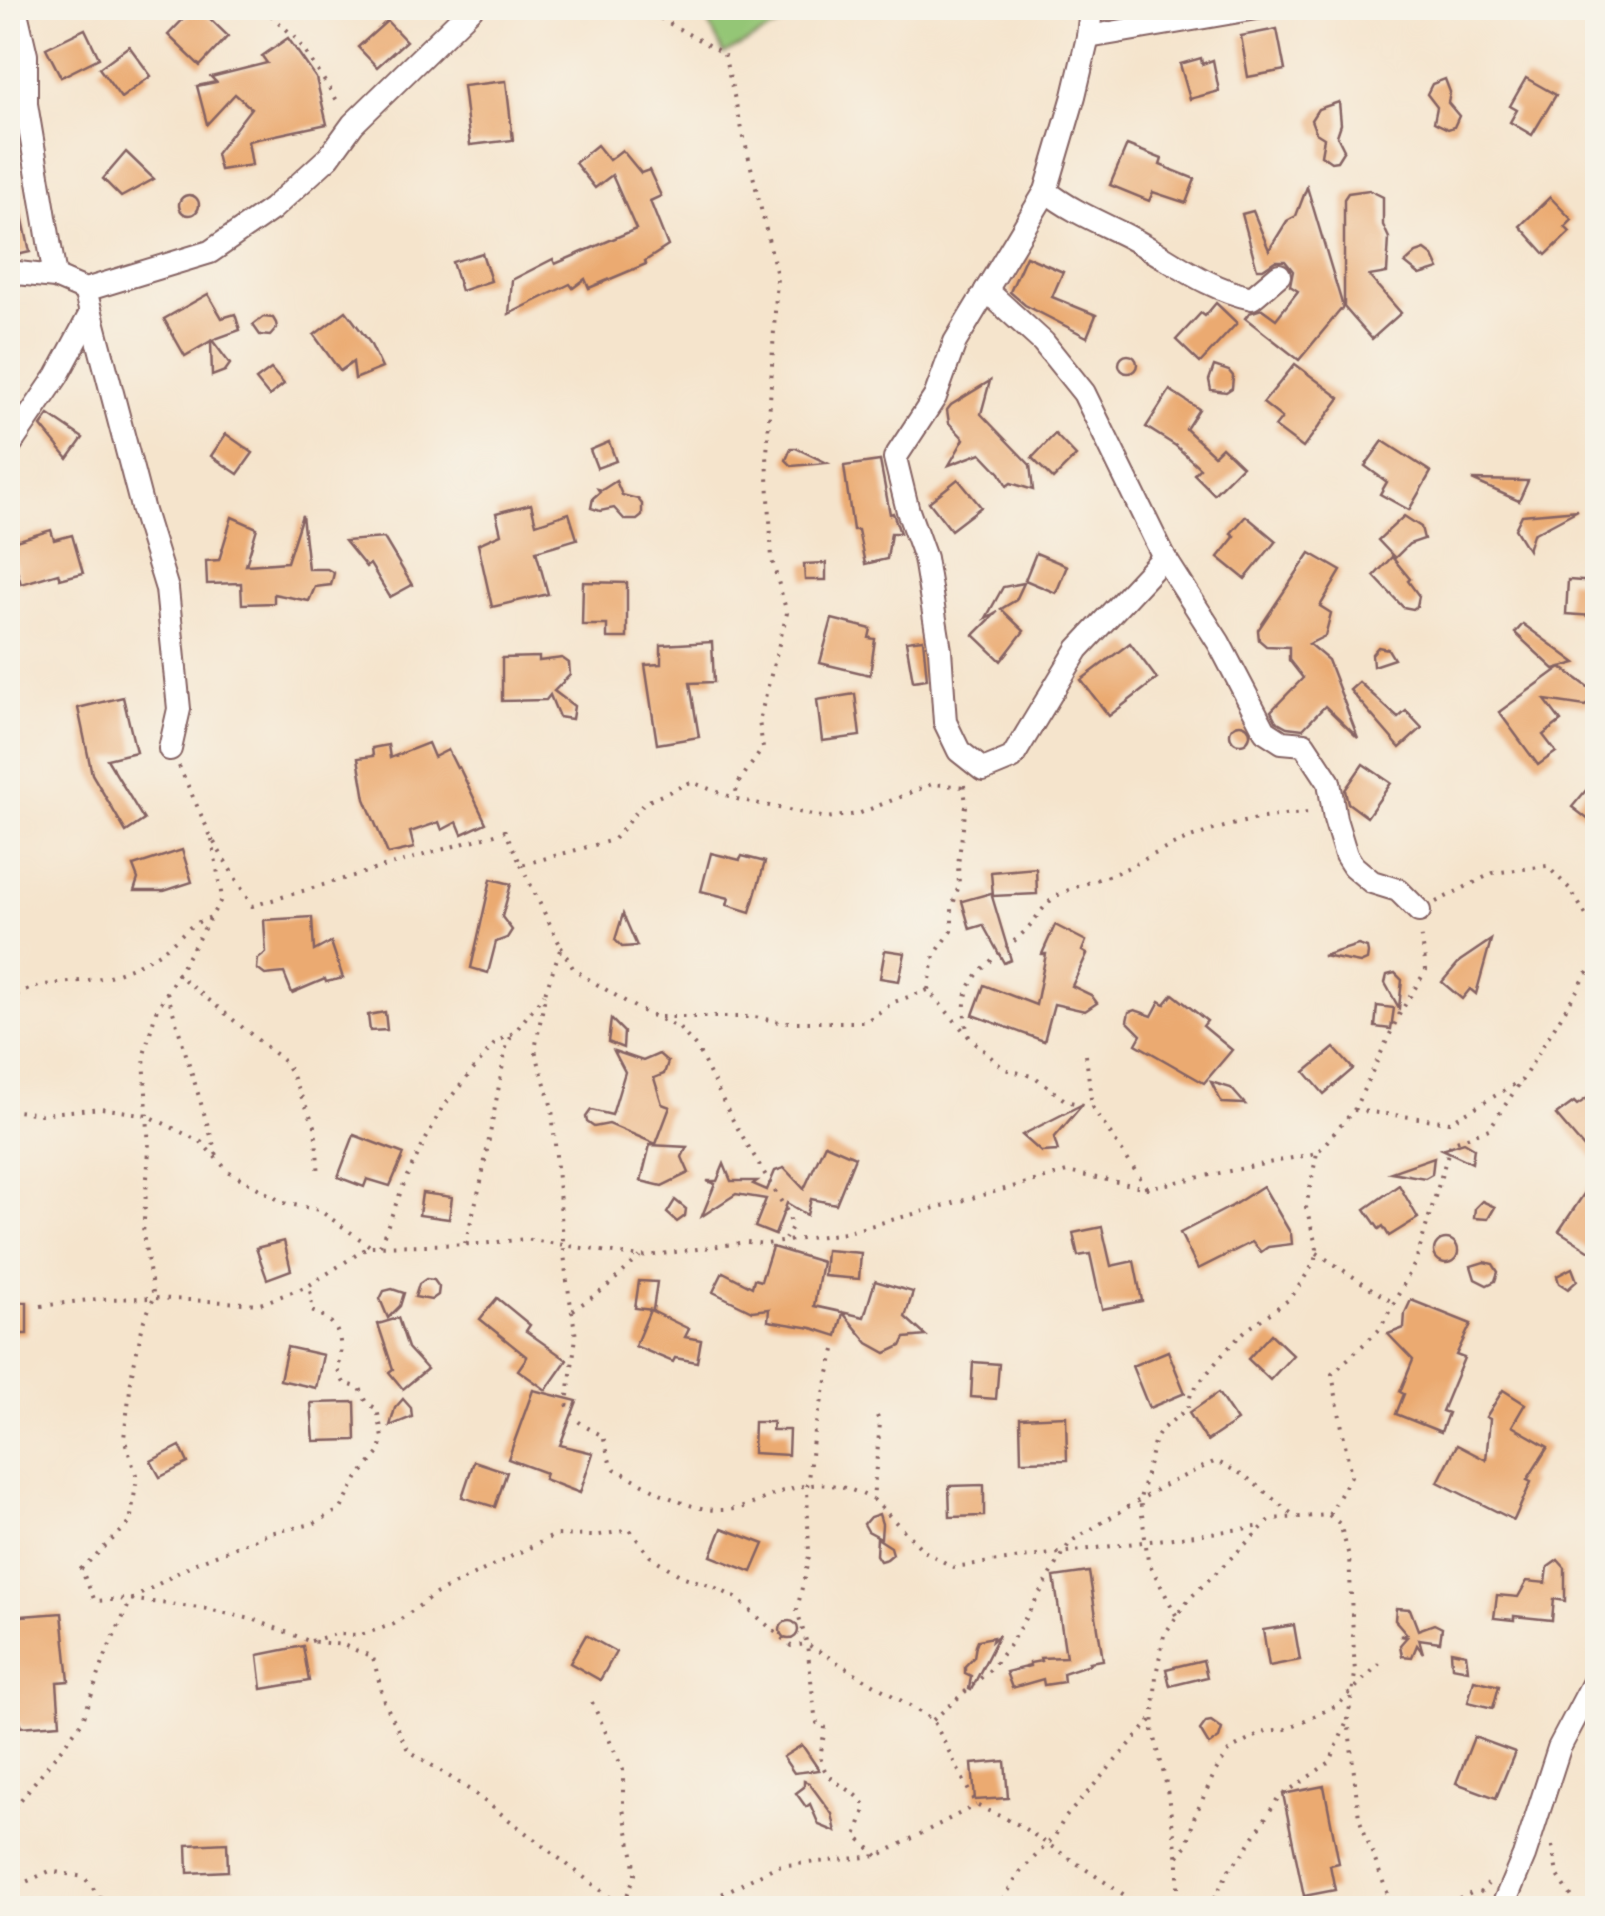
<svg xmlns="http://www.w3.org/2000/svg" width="1605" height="1916" viewBox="0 0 1605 1916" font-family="'Old Standard TT',serif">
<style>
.green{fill:#94c676;stroke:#6f7250;stroke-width:2.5}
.building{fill:#ebaa71}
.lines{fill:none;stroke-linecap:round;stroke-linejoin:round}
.minor-casing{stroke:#866463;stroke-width:26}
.path{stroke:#866463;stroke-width:4;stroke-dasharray:2.5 8;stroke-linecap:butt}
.minor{stroke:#fff;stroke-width:22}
</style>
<rect width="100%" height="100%" fill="#f7f3e8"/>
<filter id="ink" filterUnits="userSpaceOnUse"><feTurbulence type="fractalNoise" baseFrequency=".01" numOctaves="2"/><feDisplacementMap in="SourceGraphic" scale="20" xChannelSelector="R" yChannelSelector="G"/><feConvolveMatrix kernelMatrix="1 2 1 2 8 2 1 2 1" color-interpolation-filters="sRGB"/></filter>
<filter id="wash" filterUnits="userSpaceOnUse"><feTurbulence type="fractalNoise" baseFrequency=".0048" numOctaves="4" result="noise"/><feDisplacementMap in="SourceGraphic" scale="40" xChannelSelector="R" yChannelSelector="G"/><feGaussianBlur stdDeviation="2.25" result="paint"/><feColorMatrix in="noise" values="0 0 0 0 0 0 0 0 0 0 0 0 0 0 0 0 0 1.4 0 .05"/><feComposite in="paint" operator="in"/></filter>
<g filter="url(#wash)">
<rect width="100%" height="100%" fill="#f5e4cc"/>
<!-- green -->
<polygon class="green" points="701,8 814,8 724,54"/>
<g id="blocks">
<!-- building -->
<g class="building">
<polygon points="194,8 199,8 228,36 200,66 168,35"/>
<polygon points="387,21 406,41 377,67 358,47"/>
<polygon points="85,29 99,58 61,77 46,48"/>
<polygon points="1277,29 1285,70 1248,77 1241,36"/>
<polygon points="288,38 316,78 327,124 248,141 252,165 220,170 216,154 251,108 235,94 207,124 197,86 216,82 211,77 267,63 262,56"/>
<polygon points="129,46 151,76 121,98 99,68"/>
<polygon points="1201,58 1202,64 1213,60 1219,91 1190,99 1180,64"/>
<polygon points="1526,78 1556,95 1532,135 1510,122 1517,110 1510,106"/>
<polygon points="1445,79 1450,92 1448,103 1459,116 1454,127 1448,129 1434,122 1437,107 1427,94 1432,84"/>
<polygon points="506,81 513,140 470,145 463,86"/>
<polygon points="1339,102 1341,124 1337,136 1344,150 1337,161 1331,162 1321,155 1324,138 1316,133 1311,120 1318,109"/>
<polygon points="597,145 609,160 622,150 641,173 649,170 661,196 650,201 668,246 645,261 646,264 589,288 585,279 573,288 570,284 509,314 512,280 553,259 555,264 636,229 612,175 595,188 575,163"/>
<polygon points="1127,145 1162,159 1160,165 1195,179 1186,203 1153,192 1149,201 1110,185"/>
<polygon points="126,152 154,179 121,197 103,179"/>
<polygon points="8,183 15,183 30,252 8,257"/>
<polygon points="1307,187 1343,307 1299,360 1245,318 1249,313 1262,309 1276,319 1298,291 1290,286 1293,271 1285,261 1275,261 1263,269 1257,269 1242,214 1253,211 1269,250 1287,221 1296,216"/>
<polygon points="1369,190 1383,197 1383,225 1389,238 1387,273 1369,276 1401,313 1372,339 1344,307 1344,199 1348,193"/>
<circle cx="189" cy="205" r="10"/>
<polygon points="1550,197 1572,220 1565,227 1570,232 1546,255 1520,226"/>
<polygon points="1425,250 1433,256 1439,269 1420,275 1405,263 1416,253"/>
<polygon points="482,253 491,281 461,291 452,262"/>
<polygon points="1026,256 1063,272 1052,297 1096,315 1087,337 1025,305 1010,292"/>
<polygon points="208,294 222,318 235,314 240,330 212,340 230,364 225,371 212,376 211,341 185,356 164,319"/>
<polygon points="1216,303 1237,323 1200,363 1176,340 1201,313 1205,316"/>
<polygon points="346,311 370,343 382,368 355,379 353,362 340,371 314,335"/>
<polygon points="263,317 273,318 276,323 277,328 270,336 260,335 253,325"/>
<circle cx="1128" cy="364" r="9"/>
<polygon points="1295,364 1340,398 1303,448 1275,427 1282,418 1263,403"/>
<polygon points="1214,366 1229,371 1233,376 1232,388 1226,392 1211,390 1209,380"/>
<polygon points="271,369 284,384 269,396 256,380"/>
<polygon points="990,381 981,414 1030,465 1033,490 1011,483 1007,486 1000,473 981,453 949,465 964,439 949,423 947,410 951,405"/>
<polygon points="1170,390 1199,409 1186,429 1214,455 1222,447 1242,466 1214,494 1194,474 1200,468 1176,446 1146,427"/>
<polygon points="49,415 83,438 68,459 41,426"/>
<polygon points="226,434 253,453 238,474 211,456"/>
<polygon points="1055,434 1076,456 1053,479 1032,458"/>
<polygon points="1383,441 1431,472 1409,510 1380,494 1387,482 1365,466"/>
<polygon points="609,442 616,461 597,468 590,450"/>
<polygon points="791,448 796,448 827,463 792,466 786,460"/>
<polygon points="880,461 890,514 893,513 900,533 891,533 887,559 865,564 858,530 853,530 844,466"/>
<polygon points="958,479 981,507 951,530 929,502"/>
<polygon points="1472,480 1528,481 1519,501"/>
<polygon points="616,481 622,495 638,499 642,504 642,516 637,520 625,520 614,508 600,511 591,508 593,498 600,492 598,489 602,490"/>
<polygon points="531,504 536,524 569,513 577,539 536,551 548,594 492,607 478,544 501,534 496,513"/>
<polygon points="1578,510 1533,534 1528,550 1515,529 1522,515"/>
<polygon points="302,515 308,569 327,569 334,573 331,585 315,587 309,601 274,594 274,603 242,604 241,583 207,584 206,561 219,560 232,517 257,528 246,565 287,562"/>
<polygon points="1246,516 1276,541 1245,579 1218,557 1235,536 1231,533"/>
<polygon points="1404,516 1421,527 1424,539 1409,544 1395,558 1378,540"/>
<polygon points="51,530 54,540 72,535 83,573 60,579 58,573 21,584 9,543"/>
<polygon points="384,538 412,585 390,597 370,564 366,567 345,541"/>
<polygon points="1036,553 1067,566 1056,593 1025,580"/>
<polygon points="1310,553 1341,571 1320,606 1331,613 1325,636 1309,644 1328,660 1358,738 1325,706 1303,729 1287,727 1276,721 1271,711 1303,678 1289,660 1289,647 1266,646 1259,640 1258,630"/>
<polygon points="1392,557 1410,579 1408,581 1419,596 1417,606 1413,609 1403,607 1374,576"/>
<polygon points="826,563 826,580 805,580 804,564"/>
<polygon points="1568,580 1596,582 1593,616 1566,614"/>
<polygon points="583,582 627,583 627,638 607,638 607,625 582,625"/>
<polygon points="1024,583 1016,600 1001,609 1024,631 1001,661 974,635 998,611 986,618 1003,587"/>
<polygon points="832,619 871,629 869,638 875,639 870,675 820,663"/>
<polygon points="1523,624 1576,663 1554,669 1515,633"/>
<polygon points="923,639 927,679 913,681 906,641"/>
<polygon points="712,642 714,682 690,683 699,737 657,744 645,665 661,664 661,645"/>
<polygon points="1130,643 1157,679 1109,716 1081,680"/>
<polygon points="1378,647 1388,649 1394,659 1373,666 1372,654"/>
<polygon points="539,657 539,661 562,658 569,663 570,675 554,691 574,706 572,719 559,717 550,695 546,700 502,701 502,658"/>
<polygon points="1561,667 1592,690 1592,700 1585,706 1545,700 1561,721 1543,735 1556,752 1538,765 1499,712"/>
<polygon points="1359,682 1398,718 1406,711 1422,728 1400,748 1350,690"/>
<polygon points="855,694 860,736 822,741 817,700"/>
<polygon points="123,697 136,752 107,759 144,820 126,832 92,774 78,708"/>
<circle cx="1240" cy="734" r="10"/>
<polygon points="428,743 434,757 448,750 457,768 459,767 486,823 462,834 457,822 442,830 439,822 410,832 414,848 388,854 365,799 358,758 373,756 372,748 388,745 390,758"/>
<polygon points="1363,764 1391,783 1367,817 1348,803 1345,790"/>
<polygon points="1598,776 1598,827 1572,807"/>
<polygon points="182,850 192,882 164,891 134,891 138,879 133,866"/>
<polygon points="711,853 740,860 742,856 765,862 750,912 727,905 729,898 701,891"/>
<polygon points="1036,868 1037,894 993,896 991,872"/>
<polygon points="491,879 511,884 502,917 512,930 507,938 496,942 488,973 471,968"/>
<polygon points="991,893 1011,960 1004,963 983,925 970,929 962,901"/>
<polygon points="623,914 637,946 622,947 615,940"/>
<polygon points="312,917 314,951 331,942 343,978 326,982 325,979 292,993 284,973 265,975 257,969 258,959 266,953 264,920"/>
<polygon points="1055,925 1086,941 1082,951 1087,954 1072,986 1091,995 1097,1003 1085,1011 1054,1004 1044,1041 973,1015 984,985 1036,1005 1046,954 1042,954"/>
<polygon points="1491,940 1476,994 1470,989 1462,999 1442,982 1460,961"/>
<polygon points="1358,945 1367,948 1368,953 1367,960 1360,963 1323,956"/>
<polygon points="885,950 905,953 899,981 880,978"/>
<polygon points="1395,973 1402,980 1399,1008 1385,983 1387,975"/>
<polygon points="1173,994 1207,1021 1203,1026 1232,1050 1204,1083 1136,1044 1141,1035 1127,1021 1129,1012 1135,1010 1152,1016 1160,1001 1165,1004"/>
<polygon points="1377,1006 1394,1008 1391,1029 1375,1027"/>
<polygon points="385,1012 387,1030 370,1031 368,1015"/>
<polygon points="611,1019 624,1032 623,1048 608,1042"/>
<polygon points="1334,1048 1353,1069 1324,1094 1305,1072"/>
<polygon points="614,1051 643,1061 659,1054 668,1062 664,1074 654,1078 662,1104 670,1107 656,1144 609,1124 594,1127 587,1122 586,1117 591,1110 612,1115 625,1072"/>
<polygon points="1211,1082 1231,1088 1245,1104 1222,1103"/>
<polygon points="1598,1091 1598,1164 1556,1115 1574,1102 1577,1105"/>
<polygon points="1083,1104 1054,1138 1058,1151 1041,1152 1022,1135"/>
<polygon points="354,1135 404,1154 390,1186 367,1179 364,1187 338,1177"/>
<polygon points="1464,1142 1474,1148 1472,1163 1442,1149"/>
<polygon points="825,1144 855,1157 836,1204 811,1199 807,1215 787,1203 775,1235 755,1227 766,1199 736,1194 702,1216 715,1184 707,1181 717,1181 724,1164 731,1181 757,1181 753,1184 767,1190 775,1171 784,1168 804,1189"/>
<polygon points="650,1145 687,1147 682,1157 689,1173 662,1186 641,1181"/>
<polygon points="1434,1157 1432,1174 1425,1178 1391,1172"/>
<polygon points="1598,1173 1598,1256 1559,1231"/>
<polygon points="1399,1185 1418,1218 1389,1236 1383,1226 1379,1229 1365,1209"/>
<polygon points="1263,1186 1291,1234 1292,1244 1268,1247 1261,1252 1252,1242 1198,1269 1180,1233 1232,1206"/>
<polygon points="422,1193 452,1197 449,1219 419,1215"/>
<polygon points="675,1200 686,1209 685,1216 677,1222 667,1213"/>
<polygon points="1482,1201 1495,1207 1488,1219 1474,1218 1475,1208"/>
<polygon points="1102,1227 1111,1266 1134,1261 1142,1301 1102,1309 1090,1254 1078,1256 1073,1233"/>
<circle cx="1446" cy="1251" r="12"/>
<polygon points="284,1241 291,1270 267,1279 256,1248"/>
<polygon points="772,1247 822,1262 814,1306 864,1317 875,1281 913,1292 905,1317 926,1336 905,1338 901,1346 886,1353 868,1343 843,1313 837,1336 812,1328 768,1321 769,1309 752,1311 713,1292 723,1272 752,1287 754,1279 761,1281"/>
<polygon points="826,1250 861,1253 859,1279 824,1276"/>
<polygon points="1484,1262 1493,1264 1498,1272 1495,1281 1487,1285 1475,1279 1471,1266"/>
<polygon points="1572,1268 1577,1281 1568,1289 1559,1283 1557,1276"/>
<polygon points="426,1279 434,1280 439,1287 438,1295 431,1300 415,1297 419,1284"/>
<polygon points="639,1281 657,1282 653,1310 635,1308"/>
<polygon points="392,1289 404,1293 400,1306 388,1318 380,1299 384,1291"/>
<polygon points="497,1298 530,1325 526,1331 567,1360 546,1390 518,1370 527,1357 480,1319"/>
<polygon points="1411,1300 1471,1324 1456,1355 1464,1358 1442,1411 1448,1413 1441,1432 1396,1414 1404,1394 1400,1392 1413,1360 1388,1334 1404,1328 1405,1313"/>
<rect x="8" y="1302" width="19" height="32"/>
<polygon points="650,1310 689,1329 685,1337 701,1340 697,1362 675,1358 673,1362 635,1346"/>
<polygon points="398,1318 408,1348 427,1369 403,1389 389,1372 393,1369 378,1324"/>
<polygon points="1271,1334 1293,1355 1270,1380 1248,1359"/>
<polygon points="287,1347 323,1355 316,1388 280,1380"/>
<polygon points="1168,1351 1185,1393 1149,1408 1132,1366"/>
<polygon points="973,1362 999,1364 996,1399 971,1397"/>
<polygon points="533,1390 577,1401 560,1445 593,1453 580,1493 544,1479 546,1473 508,1459"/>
<polygon points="1503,1390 1525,1404 1512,1426 1548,1447 1527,1480 1531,1482 1514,1520 1438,1482 1457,1445 1486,1460 1490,1419 1486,1417"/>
<polygon points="1218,1393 1237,1421 1207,1441 1189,1413"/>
<polygon points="403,1399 411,1408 412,1417 390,1426 395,1408"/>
<polygon points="355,1402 356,1440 314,1441 311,1403"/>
<polygon points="1066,1416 1067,1460 1021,1461 1020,1418"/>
<polygon points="754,1422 773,1422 772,1430 789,1430 788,1455 753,1453"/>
<polygon points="180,1446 188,1463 160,1477 151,1461"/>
<polygon points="474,1461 507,1472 495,1507 462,1497"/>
<polygon points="984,1485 984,1516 950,1517 949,1486"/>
<polygon points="879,1514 882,1524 881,1538 868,1531 864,1524 870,1517"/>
<polygon points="722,1528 764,1544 752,1572 711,1556"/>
<polygon points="877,1538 891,1547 893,1554 887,1559 880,1561 876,1555"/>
<polygon points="1558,1560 1565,1568 1565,1601 1554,1599 1552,1620 1514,1616 1514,1620 1494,1618 1497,1595 1518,1597 1527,1581 1546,1583 1548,1567"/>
<polygon points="1089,1572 1103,1660 1089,1662 1090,1664 1063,1673 1064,1682 1044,1685 1043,1679 1012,1688 1006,1672 1030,1666 1030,1663 1041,1661 1040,1658 1066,1657 1054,1577"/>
<polygon points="1396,1608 1410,1609 1418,1630 1434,1624 1442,1628 1440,1642 1419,1639 1423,1653 1417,1645 1412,1657 1402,1656 1400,1645 1407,1637 1400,1636 1407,1634 1395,1620"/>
<polygon points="62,1613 69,1681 57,1682 60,1724 20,1727 20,1723 8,1724 8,1617"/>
<circle cx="789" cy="1630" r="9"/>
<polygon points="1294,1625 1300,1660 1269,1666 1263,1630"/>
<polygon points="586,1635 616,1652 600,1680 570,1663"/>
<polygon points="999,1635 971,1690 969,1689 971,1676 965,1673 965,1666 974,1657 976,1645 978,1640 993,1637 992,1641"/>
<polygon points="303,1646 309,1681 262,1689 258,1655"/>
<polygon points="1451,1651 1466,1654 1468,1670 1452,1667"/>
<polygon points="1203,1660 1207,1677 1170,1686 1166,1669"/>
<polygon points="1474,1680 1499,1686 1493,1708 1468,1702"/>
<polygon points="1211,1721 1222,1729 1219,1738 1209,1745 1200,1730 1206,1722"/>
<polygon points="1474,1737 1515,1752 1496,1798 1456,1783"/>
<polygon points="802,1745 819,1770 794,1773 783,1757"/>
<polygon points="1005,1761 1008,1798 975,1800 972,1764"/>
<polygon points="804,1781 809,1783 832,1814 836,1832 819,1825 810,1804 806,1807 796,1793 804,1787"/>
<polygon points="1324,1786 1339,1863 1330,1865 1335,1890 1304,1896 1283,1794"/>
<polygon points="227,1843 228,1871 188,1873 187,1845"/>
</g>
</g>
</g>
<g filter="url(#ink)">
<use href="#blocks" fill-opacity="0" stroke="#866463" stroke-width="2.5"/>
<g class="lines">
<defs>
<g id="minor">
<polyline points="15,8 26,55 26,104 55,277"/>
<polyline points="1091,8 1088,37 1074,96 1046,191 955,342 935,397 895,458 908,511 925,558 940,650 945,722 959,751 983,770 1012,758 1078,649 1164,557"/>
<polyline points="1088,37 1257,8"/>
<path d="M1046 191C1071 211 1099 222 1127 236 1169 258 1206 289 1252 298L1279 275"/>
<polyline points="8,272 55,277 85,290 210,252 272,209 329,157 353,124 472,8"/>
<polyline points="85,290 143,511 167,589 179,709 170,749"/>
<polyline points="986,290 1043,342 1084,393 1164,557 1219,643 1265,731 1282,742 1304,744 1329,782 1335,819 1346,855 1353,866 1372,882 1398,890 1419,911"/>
<polyline points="8,448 57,376 91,313"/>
<polyline points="1502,1908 1524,1856 1559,1748 1598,1674"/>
</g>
</defs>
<!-- minor casing -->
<use href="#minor" class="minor-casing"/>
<!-- path -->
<g class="path">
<polyline points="263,8 297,39 340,105"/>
<polyline points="642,8 724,54 777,276 767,455 772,560 787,613 759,721 763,748 736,786 737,799"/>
<polyline points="179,766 212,839 252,906 505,831 521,865 613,840 644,803 691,782 737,799 826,818 858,814 932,784 964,787"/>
<polyline points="964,785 966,806 958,864 959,885 952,908 952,931 935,954 928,990 969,1037 1004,1069 1035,1077 1066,1101 1092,1107"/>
<polyline points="212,839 222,898 156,1011 144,1055 149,1150 143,1234 154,1298 144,1320 132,1373 124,1438 137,1478 130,1523 81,1569 95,1601 128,1599 208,1609 255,1620 309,1641 343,1645 373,1657 384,1701 408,1750 470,1790 624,1908"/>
<path d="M521 865 561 947 546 990 535 1050 552 1108 566 1275 576 1337 567 1403C571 1421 588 1428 603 1436L610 1462 615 1469C654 1488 692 1518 739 1508 754 1505 768 1496 783 1491 821 1480 838 1483 873 1499"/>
<polyline points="1436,902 1493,873 1547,866 1570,889 1598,935"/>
<polyline points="561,947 573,968 585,977 638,1009 679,1028 697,1048 731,1117 788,1213 792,1227 785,1239"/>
<polyline points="176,973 286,1063 315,1126 319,1176"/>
<polyline points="167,992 218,1159"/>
<path d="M8 1001C40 976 75 987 112 975 131 968 151 960 167 947 187 931 186 926 211 917"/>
<polyline points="661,1017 755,1017 780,1022 865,1022 894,1002 928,990"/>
<path d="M969 1037C952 978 988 967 1024 932 1035 921 1041 908 1054 898 1074 885 1097 881 1118 872 1139 863 1159 851 1180 842 1223 825 1268 814 1314 813"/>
<polyline points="1086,1055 1092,1107 1147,1188"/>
<polyline points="8,1110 41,1114 101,1108 147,1115 201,1142 228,1171 284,1203 319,1210 370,1246"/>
<polyline points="1354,1110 1450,1122 1522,1080 1598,956"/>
<polyline points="465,1244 481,1182 507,1043 512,1036"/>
<polyline points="380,1245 407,1176 442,1108 496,1042 515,1032 544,994"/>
<polyline points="1317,1253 1392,1302"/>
<polyline points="41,1306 97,1299 154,1298 260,1304 308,1286 370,1246 481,1244 525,1239 640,1257 747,1242 766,1244 844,1233 1067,1172 1147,1188 1317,1153 1354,1110 1400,1013 1426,970 1421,931"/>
<polyline points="573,1310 603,1290 640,1257"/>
<path d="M835 1350 814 1431 807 1487 809 1556 797 1610 807 1644 815 1715 817 1723 825 1727C824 1737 820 1751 821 1760 826 1785 856 1787 866 1807L856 1836 878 1856"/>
<polyline points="877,1416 880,1423 873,1499 924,1551 953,1567 1264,1526"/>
<polyline points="1329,1515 1340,1524 1349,1556 1355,1674 1348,1719 1359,1818 1393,1908"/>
<polyline points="1176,1615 1148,1561 1140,1499 1154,1442 1162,1429 1188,1408 1191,1393 1227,1349 1245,1331 1291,1298 1316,1260 1317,1249 1306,1207 1317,1153"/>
<polyline points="311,1641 336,1634 361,1635 394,1624 437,1593 555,1535 594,1536 630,1530 650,1556 681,1576 712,1586 736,1598 791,1646 807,1644 933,1720 976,1805 1019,1825 1144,1908"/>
<polyline points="592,1702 623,1770 623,1809 634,1858 635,1875 623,1906"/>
<polyline points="933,1720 991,1669 1010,1644 1070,1542 1161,1487 1216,1461 1245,1476 1297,1518"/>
<path d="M8 1816 82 1722 108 1649 131 1600 191 1565 270 1533 313 1524 341 1509 357 1479 380 1452 383 1438 377 1409 367 1403 360 1388 344 1383 337 1369C345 1342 340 1320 311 1311L312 1297 308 1286"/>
<polyline points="1552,1846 1557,1874 1579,1908"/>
<polyline points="1178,1856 1187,1845 1194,1818 1215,1772 1230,1750 1266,1731 1286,1729 1338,1705 1382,1661"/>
<polyline points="8,1890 50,1871 84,1877 109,1908"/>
<polyline points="694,1908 777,1866 878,1856 976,1805"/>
<polyline points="984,1908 1002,1901 1021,1871 1055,1836 1064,1819 1154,1717"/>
<polyline points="1178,1908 1178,1860 1166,1783 1153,1730 1156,1675 1164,1635 1188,1600 1271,1519 1329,1515 1351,1476 1332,1374 1380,1329 1416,1261 1451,1143 1489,1129 1522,1080"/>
<polyline points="1210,1908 1230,1868 1243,1854 1278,1798 1330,1762 1348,1719"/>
<polyline points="1440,1908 1478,1890"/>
<polyline points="1465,1908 1488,1884"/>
</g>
<!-- minor -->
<use href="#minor" class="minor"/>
</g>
</g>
<!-- margin -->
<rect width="1605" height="1916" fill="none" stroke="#f7f3e8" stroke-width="40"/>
</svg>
